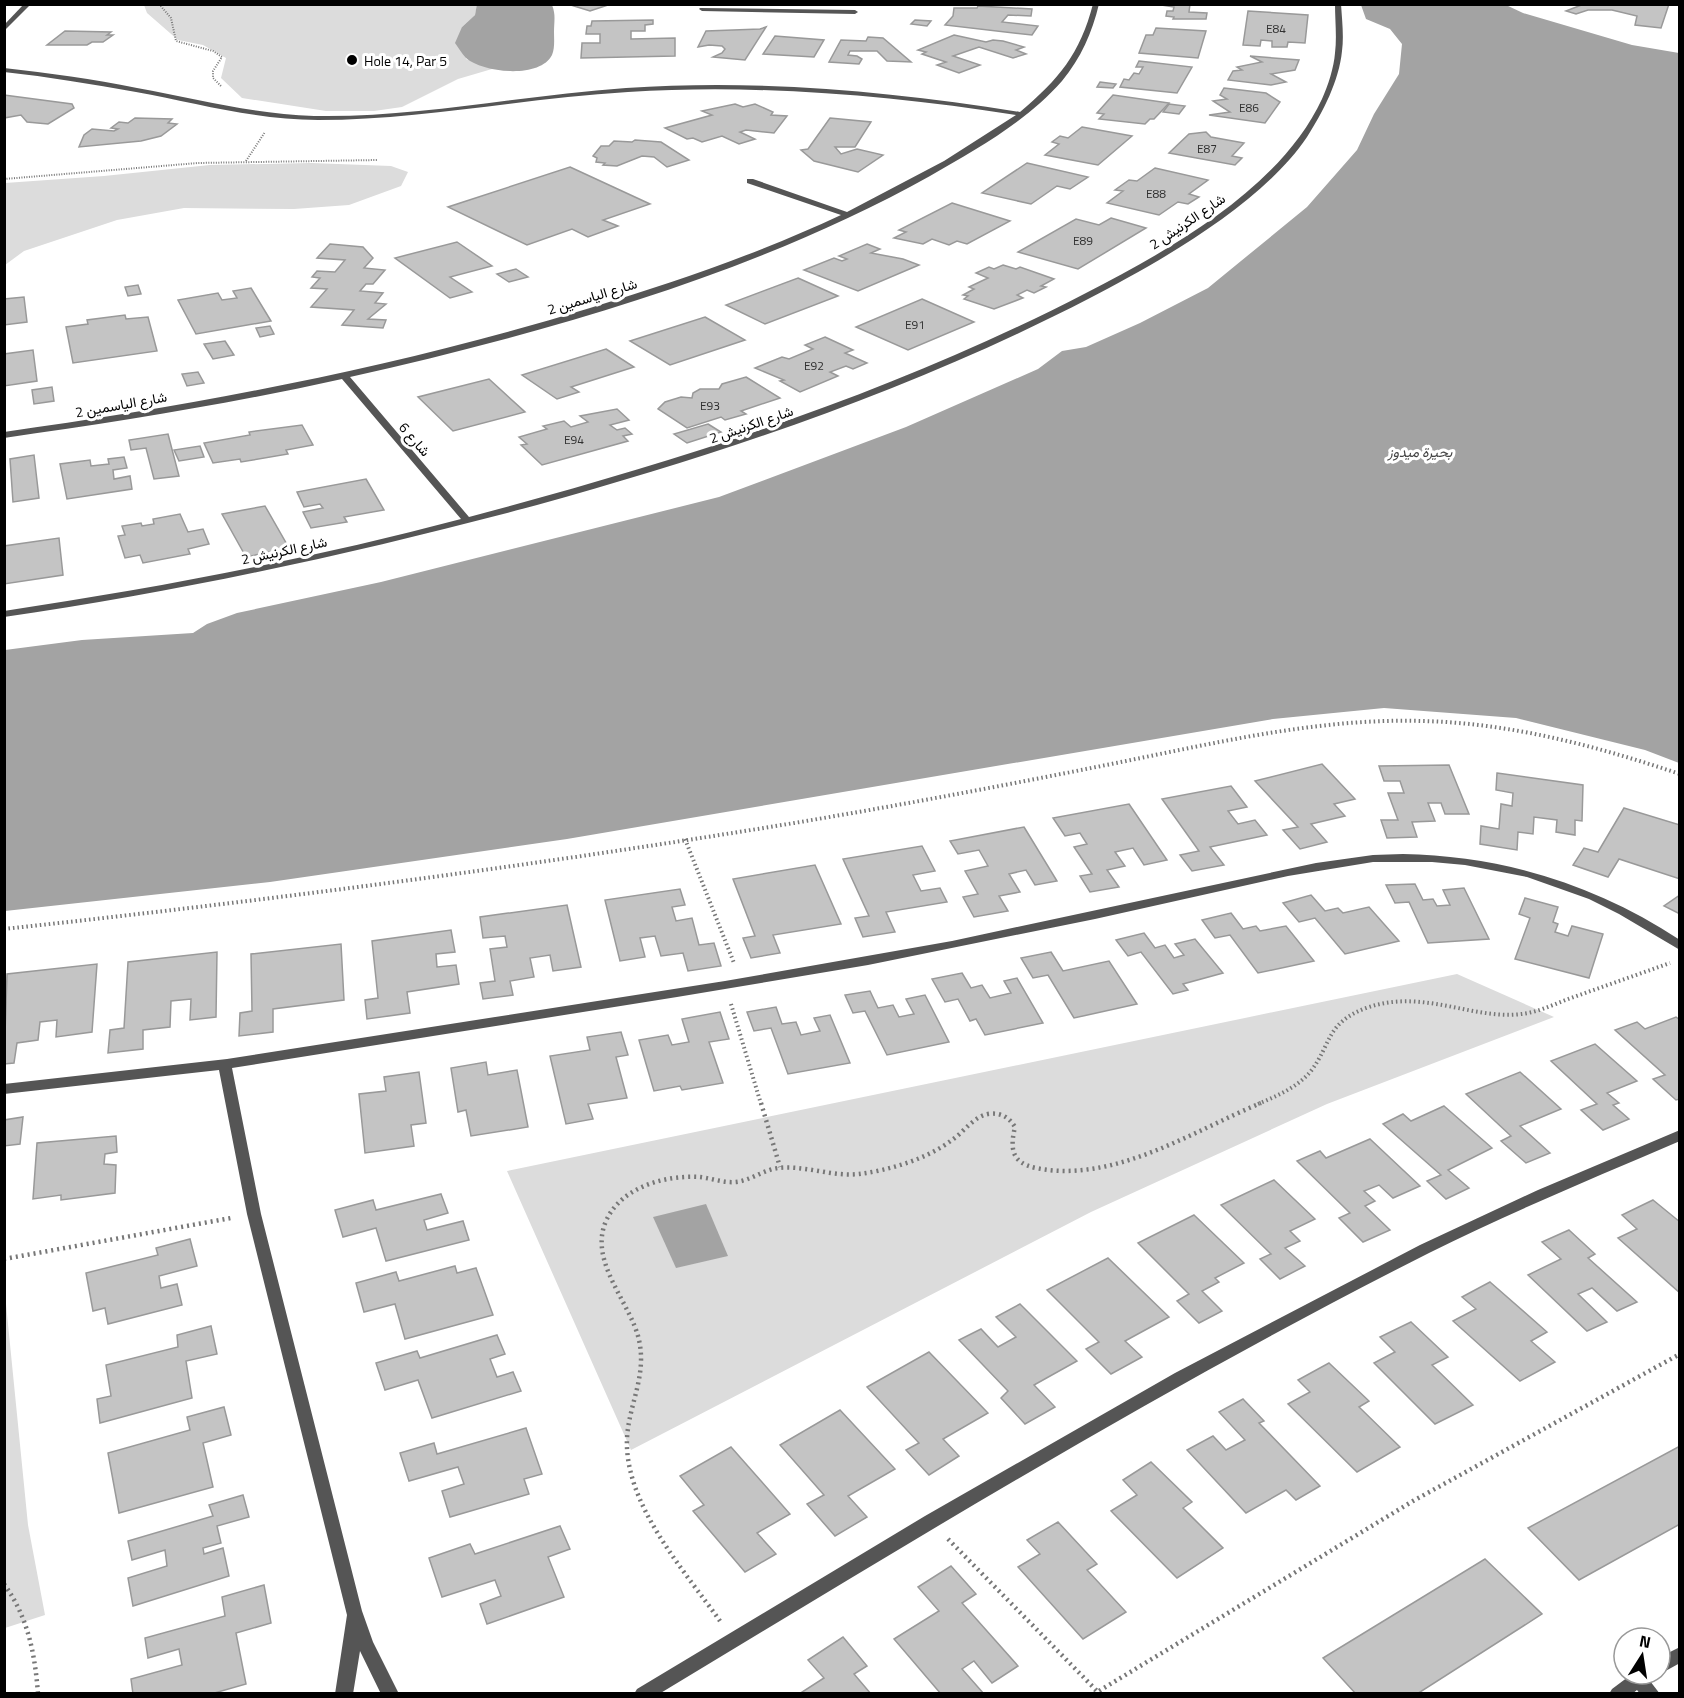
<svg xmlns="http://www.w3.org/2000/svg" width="1684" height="1698" viewBox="0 0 1684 1698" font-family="'Titillium Web',Vazirmatn,sans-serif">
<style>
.green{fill:#dcdcdc}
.water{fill:#a3a3a3}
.building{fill:#c4c4c4;stroke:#999;stroke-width:1.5}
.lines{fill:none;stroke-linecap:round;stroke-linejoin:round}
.path-far2{stroke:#777;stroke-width:2;stroke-dasharray:1 1.5;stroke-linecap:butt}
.path-far1{stroke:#777;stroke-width:4;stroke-dasharray:1.5 3;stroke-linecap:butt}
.path{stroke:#777;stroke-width:4.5;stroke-dasharray:2 4;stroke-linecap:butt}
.minor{fill:#555;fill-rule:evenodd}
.poi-dot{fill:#000;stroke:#fff;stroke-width:2}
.labels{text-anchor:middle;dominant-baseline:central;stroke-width:6;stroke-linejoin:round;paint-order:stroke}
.number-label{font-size:12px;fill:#313131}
.far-poi-label{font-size:14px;fill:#000;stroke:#fff;text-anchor:start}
.far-street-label{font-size:14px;fill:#000;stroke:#fff}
.far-water-label{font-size:14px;font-style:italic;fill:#444;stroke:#fff}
</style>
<rect width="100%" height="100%" fill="#fff"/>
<!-- green -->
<g class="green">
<polygon points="144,5 477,5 475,15 462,27 466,59 492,69 458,79 402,107 374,111 326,111 242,98 221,78 226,58 203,45 178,40 147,13"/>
<polygon points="311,163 391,166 408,172 401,186 349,205 294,209 184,208 117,220 24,251 5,265 5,183 104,176 210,165"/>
<polygon points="1457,974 1554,1017 1327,1104 1091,1212 631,1450 507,1171"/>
<polygon points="5,1294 28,1525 45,1615 5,1628"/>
</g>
<!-- water -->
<g class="water">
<path d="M477 4 552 5C556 15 554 21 554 32 554 39 555 48 552 55 540 79 483 73 466 58 462 54 458 47 455 43L462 27 475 15Z"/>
<polygon points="1361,5 1506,5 1523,13 1632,45 1679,53 1679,763 1645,750 1516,718 1384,708 1273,719 567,839 270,882 5,911 5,650 82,640 193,633 207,624 237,613 381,582 719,497 906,427 1038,369 1062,351 1086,347 1140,323 1208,288 1307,207 1357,150 1374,114 1399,74 1402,44 1390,29 1366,19"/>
<polygon points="706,1204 728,1256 676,1268 653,1217"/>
</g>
<!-- building -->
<g class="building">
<polygon points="581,4 611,4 590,11 574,6"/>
<polygon points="1155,4 1190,4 1189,12 1207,13 1206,19 1173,19 1174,17 1166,16 1167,11 1173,11 1174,7"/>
<polygon points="1584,4 1669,4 1661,28 1635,25 1637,16 1612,10 1588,10 1576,14 1566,11"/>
<polygon points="978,6 1032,9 1031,16 1008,15 1002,22 1038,26 1032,35 945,25 953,16 954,8 977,8"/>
<polygon points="1248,11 1308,15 1305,43 1288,42 1287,47 1272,47 1272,41 1261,40 1260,46 1243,45"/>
<polygon points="653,20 653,24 645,25 645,31 631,31 631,39 675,38 675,56 581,58 582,43 600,43 600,34 586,34 587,26 591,26 592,21"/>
<polygon points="915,20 931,21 927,26 911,24"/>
<polygon points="766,27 745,60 713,57 722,53 725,49 722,46 709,45 698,47 706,31 760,29"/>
<polygon points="1156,28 1206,31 1198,58 1139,53 1146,35 1153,35"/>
<polygon points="65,31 111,32 107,35 113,35 103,42 92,42 87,45 47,45"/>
<polygon points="954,35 986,42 993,40 1003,41 1024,47 1016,50 1026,54 1013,58 979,47 953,56 980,65 959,73 937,65 946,62 922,54 926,52 918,50"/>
<polygon points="775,36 824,40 814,57 763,54"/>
<polygon points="868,37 883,38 911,62 887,61 877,51 850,51 848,55 857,56 862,59 859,64 829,62 841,40 866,41"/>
<polygon points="1250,56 1299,60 1295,70 1271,74 1286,82 1271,85 1228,80 1233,71 1242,70 1237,67 1262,62"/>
<polygon points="1139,61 1192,67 1177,93 1120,87 1124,79 1129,80 1134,73 1139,74 1143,67 1136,67"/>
<polygon points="1100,82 1116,84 1113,88 1097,87"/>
<polygon points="1224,88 1266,93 1280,102 1265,123 1209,115 1230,112 1213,101 1227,99 1220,95"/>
<polygon points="4,95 72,104 74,108 48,124 27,122 21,115 4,118"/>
<polygon points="1113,95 1169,103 1154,119 1150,119 1145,124 1099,119 1104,114 1097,113"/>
<polygon points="735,104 743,107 755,104 773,112 771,115 787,116 774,133 746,130 740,132 755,139 739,144 722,136 702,142 693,138 687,139 665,128 712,115 702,111"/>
<polygon points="1169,104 1185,106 1179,114 1163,112"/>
<polygon points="135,118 172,119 168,123 177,124 161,136 141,141 79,147 84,135 92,129 114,131 118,129 111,128 119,122 128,123"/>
<polygon points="830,118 871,122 855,147 835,147 841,154 857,149 883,155 858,172 814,161 801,150 808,149"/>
<polygon points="1082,127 1132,136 1098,165 1045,155 1059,144 1052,142 1060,136 1068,138"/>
<polygon points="1206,132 1211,137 1244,143 1232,156 1242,158 1235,165 1169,153 1189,134"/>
<polygon points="635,140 661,142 689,160 667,167 654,157 642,156 617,166 603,165 605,163 596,162 597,158 593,156 601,146 609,146 614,141 632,142"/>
<polygon points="1027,163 1088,177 1070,189 1057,186 1031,204 982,193"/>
<polygon points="570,167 650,204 603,220 618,226 588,237 572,229 527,245 448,207"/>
<polygon points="1155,168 1208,180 1189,194 1199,197 1188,204 1178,202 1159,215 1107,203 1123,191 1115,190 1129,180 1137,181"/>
<polygon points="952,203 1010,221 967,244 957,241 949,245 932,239 923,244 894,238 906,232 899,230"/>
<polygon points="1111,218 1146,228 1078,269 1018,252 1076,219 1099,225"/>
<polygon points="457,242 492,266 450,277 472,292 450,298 395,258"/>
<polygon points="330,244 363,247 373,258 364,268 385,270 373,284 366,284 360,291 383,293 375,303 386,304 368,319 386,320 383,328 342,325 354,310 311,307 327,289 311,288 320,278 312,277 317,271 335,272 345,260 317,258"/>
<polygon points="867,244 880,249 871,253 903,259 919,265 858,291 804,270 834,258 842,261 847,259 839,256"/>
<polygon points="1003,265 1016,269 1020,267 1054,279 1041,286 1046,287 1034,293 1027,290 1017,295 1023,298 994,309 964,299 968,296 963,295 974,289 969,287 988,278 976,273 989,267 994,269"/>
<polygon points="516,269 528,277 509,282 497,274"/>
<polygon points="798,278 838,296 765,324 726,305"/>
<polygon points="138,285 141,294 128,296 125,287"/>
<polygon points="251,288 271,321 196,334 178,300 218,293 222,300 237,298 233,291"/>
<polygon points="24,297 27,322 4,325 4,299"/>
<polygon points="922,299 974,322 908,350 856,327"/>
<polygon points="125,315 126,319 148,317 157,351 73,363 66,327 88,324 87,320"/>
<polygon points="705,317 745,340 670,365 630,341"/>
<polygon points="270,326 274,334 260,337 256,328"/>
<polygon points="825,337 853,350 845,353 867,363 853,369 846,366 830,372 838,376 800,392 780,381 784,380 755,368 782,357 789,359 813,349 805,345"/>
<polygon points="225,341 234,355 213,359 204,344"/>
<polygon points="606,349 634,367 571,387 579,392 557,399 522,375"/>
<polygon points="33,350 37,381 4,386 4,354"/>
<polygon points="198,372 204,383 187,386 182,374"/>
<polygon points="746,377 780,398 741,411 746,414 725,420 721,417 687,428 658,409 665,402 681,397 692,398 693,393 700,389 719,389 722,384"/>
<polygon points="489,379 525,412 453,431 418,397"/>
<polygon points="52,387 54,401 34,404 32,390"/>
<polygon points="617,409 629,420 610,425 617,430 625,428 632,434 623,436 628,441 542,465 521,445 527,444 519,437 547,429 543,426 564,421 571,427 588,422 580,416"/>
<polygon points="708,424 721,432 687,443 674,434"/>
<polygon points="302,425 313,445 286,450 288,454 241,462 240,459 213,463 204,443 250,435 249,432"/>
<polygon points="168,434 179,476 154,479 146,448 131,450 129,440"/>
<polygon points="200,446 204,457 179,461 174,450"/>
<polygon points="34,455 39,498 13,502 10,459"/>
<polygon points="124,457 127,468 113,470 114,479 130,476 132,489 67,499 60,464 90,460 91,466 109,464 108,459"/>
<polygon points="366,479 384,510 344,517 347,522 311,528 303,512 323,508 320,504 304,507 297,492"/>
<polygon points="265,506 289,548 246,557 222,514"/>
<polygon points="180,514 188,532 203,529 209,544 188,549 190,554 143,563 140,555 125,558 118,536 125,535 122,526 141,523 142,526 154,524 153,519"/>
<polygon points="59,538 63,575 4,584 4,546"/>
<polygon points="1322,764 1355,799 1334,804 1345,816 1311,824 1327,842 1300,849 1283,830 1298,827 1255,781"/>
<polygon points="1449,765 1469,814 1445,814 1441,803 1428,803 1435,821 1412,822 1417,837 1387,838 1381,820 1398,820 1388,793 1404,793 1400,781 1384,781 1379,766"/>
<polygon points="1497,773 1583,785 1582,821 1575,820 1575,835 1556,832 1557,820 1534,817 1533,834 1518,832 1517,850 1480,844 1481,826 1499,829 1501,804 1512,806 1513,793 1496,790"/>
<polygon points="1231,786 1247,807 1228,811 1238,824 1255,820 1267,835 1210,847 1224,865 1192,871 1180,855 1199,851 1162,799"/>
<polygon points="1129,804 1167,860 1144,865 1133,848 1115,852 1125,866 1107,870 1119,887 1090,892 1080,876 1092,874 1074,847 1087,844 1080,833 1065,836 1053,818"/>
<polygon points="1624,808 1680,825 1680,879 1619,859 1608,877 1573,865 1584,848 1598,852"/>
<polygon points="1024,827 1057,881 1035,885 1026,870 1009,874 1020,892 999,896 1008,911 974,917 963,897 978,894 965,871 988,866 979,850 958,854 950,841"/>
<polygon points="922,846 935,871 913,875 921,891 940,888 947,902 886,912 895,932 863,937 855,918 869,916 843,859"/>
<polygon points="815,865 841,924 773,935 780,953 751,958 743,938 755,936 733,879"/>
<polygon points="1415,884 1423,900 1433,899 1437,906 1450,905 1443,890 1464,888 1489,939 1428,943 1409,902 1395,903 1386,885"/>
<polygon points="680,889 685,905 672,907 676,921 692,918 699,945 714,943 721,966 688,971 683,953 661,956 655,936 640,938 645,957 620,961 605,900"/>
<polygon points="1311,895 1325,911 1338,908 1343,913 1369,907 1399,941 1345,954 1315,918 1299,922 1283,903"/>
<polygon points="1680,895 1680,914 1664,906"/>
<polygon points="1525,898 1558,907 1553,922 1558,924 1555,932 1568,936 1572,926 1603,934 1589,978 1515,959 1530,918 1519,914"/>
<polygon points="567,905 581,967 553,971 550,955 530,958 534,977 510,981 513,995 483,999 480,983 495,981 490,949 507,947 505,936 483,938 480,917"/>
<polygon points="1231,913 1243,929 1256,926 1260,931 1286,926 1314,961 1258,973 1230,935 1215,938 1202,920"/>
<polygon points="451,930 455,952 436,954 437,967 456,965 459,984 407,992 410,1013 367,1019 365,1000 378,998 372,941"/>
<polygon points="1144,933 1155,948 1165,945 1174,958 1184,955 1175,944 1195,939 1223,973 1183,984 1188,990 1173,994 1141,952 1128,956 1116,940"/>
<polygon points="341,944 344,1000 273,1009 273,1032 239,1036 240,1013 252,1011 251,954"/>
<polygon points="217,952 216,1017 190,1020 191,999 171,1001 170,1027 143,1030 143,1049 108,1053 110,1030 124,1028 128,962"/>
<polygon points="1051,952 1063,971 1109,961 1137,1004 1074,1018 1048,975 1033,978 1021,958"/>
<polygon points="97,964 92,1032 56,1037 57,1020 40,1022 38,1040 17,1043 14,1063 4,1064 7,974"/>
<polygon points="962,973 971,988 982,985 990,998 1011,993 1004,981 1017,978 1043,1023 985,1035 976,1019 970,1021 958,999 945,1002 932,979"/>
<polygon points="870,991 878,1008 893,1005 899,1017 914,1014 906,999 925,995 949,1042 887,1055 865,1011 853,1013 845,995"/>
<polygon points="776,1007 782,1024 796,1022 801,1035 820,1031 814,1018 830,1015 850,1063 788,1074 771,1028 754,1031 747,1012"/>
<polygon points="720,1012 729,1039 709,1042 723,1083 682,1090 680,1086 654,1091 639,1040 668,1035 672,1045 689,1042 682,1019"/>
<polygon points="1676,1017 1680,1020 1680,1099 1676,1100 1653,1079 1665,1075 1615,1030 1637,1022 1645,1029"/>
<polygon points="621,1032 628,1055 616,1057 627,1098 588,1104 593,1119 566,1124 550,1056 590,1050 587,1037"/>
<polygon points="1595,1044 1637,1081 1607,1093 1619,1103 1613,1105 1629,1119 1603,1130 1581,1110 1597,1104 1551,1061"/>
<polygon points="486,1062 488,1075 517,1070 528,1127 471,1136 466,1110 458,1112 451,1068"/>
<polygon points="419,1072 426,1123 411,1125 414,1146 365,1153 359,1094 386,1091 384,1077"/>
<polygon points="1520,1072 1561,1109 1520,1126 1550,1153 1526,1163 1501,1141 1511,1136 1466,1094"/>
<polygon points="1444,1106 1492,1148 1448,1170 1469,1188 1446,1199 1427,1181 1441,1175 1383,1124 1403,1114 1411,1121"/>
<polygon points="23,1117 20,1144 4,1146 4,1120"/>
<polygon points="116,1136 117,1152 105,1154 104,1164 116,1165 115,1193 61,1200 61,1195 33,1199 37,1143"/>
<polygon points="1370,1139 1420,1186 1393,1198 1379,1185 1364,1191 1375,1201 1365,1206 1390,1230 1363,1242 1339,1218 1350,1213 1297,1161 1320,1151 1326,1158"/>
<polygon points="1274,1180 1315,1219 1290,1231 1300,1241 1285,1248 1305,1266 1280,1279 1260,1259 1271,1254 1221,1205"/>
<polygon points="441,1194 448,1213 424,1220 427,1230 463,1221 469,1240 386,1261 376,1228 343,1237 335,1210 373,1200 376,1210"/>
<polygon points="1653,1200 1680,1222 1680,1293 1618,1238 1637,1229 1622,1215"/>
<polygon points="1194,1215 1244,1263 1215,1278 1219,1282 1202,1291 1222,1311 1199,1323 1177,1301 1189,1294 1138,1243"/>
<polygon points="1569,1230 1595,1254 1588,1258 1637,1302 1617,1311 1592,1288 1578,1294 1607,1322 1587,1331 1528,1275 1561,1259 1542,1242"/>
<polygon points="190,1239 197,1266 159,1276 161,1288 177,1284 182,1305 108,1324 105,1308 93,1311 86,1273 158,1255 156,1248"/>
<polygon points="1108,1258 1169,1317 1125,1341 1142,1357 1111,1374 1086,1349 1099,1342 1047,1290"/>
<polygon points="455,1266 457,1273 476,1268 493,1315 405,1339 395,1304 364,1312 356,1283 396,1272 399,1281"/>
<polygon points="1490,1282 1547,1332 1531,1341 1555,1362 1520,1381 1453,1321 1476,1309 1462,1297"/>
<polygon points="1020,1304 1077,1361 1034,1385 1055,1407 1025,1424 1001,1398 1008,1391 959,1340 981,1329 998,1347 1016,1337 996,1317"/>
<polygon points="1411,1322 1448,1357 1432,1365 1473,1405 1435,1424 1374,1363 1395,1352 1380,1337"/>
<polygon points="211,1326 217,1354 186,1361 192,1398 100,1423 97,1399 111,1396 106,1365 178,1347 177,1335"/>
<polygon points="497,1335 505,1354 490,1359 497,1377 513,1372 521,1391 432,1418 418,1380 385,1390 376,1363 417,1351 420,1358"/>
<polygon points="929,1352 988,1413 943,1439 959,1456 929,1475 906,1450 919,1443 867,1387"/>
<polygon points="1329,1363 1369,1401 1359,1407 1400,1447 1357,1472 1288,1404 1310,1392 1298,1380"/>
<polygon points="1243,1399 1264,1421 1259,1423 1320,1486 1296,1500 1286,1490 1246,1513 1187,1450 1213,1436 1226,1450 1245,1440 1219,1412"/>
<polygon points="224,1407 231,1435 203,1443 213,1487 119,1513 108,1453 190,1430 187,1417"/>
<polygon points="840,1410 895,1469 848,1496 867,1517 835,1536 807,1504 824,1495 780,1445"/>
<polygon points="526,1428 542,1474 524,1479 529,1494 450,1517 442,1491 464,1484 458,1467 409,1481 400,1453 434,1443 437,1454"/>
<polygon points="1680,1446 1680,1524 1579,1580 1528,1528"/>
<polygon points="731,1447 790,1514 757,1533 776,1554 745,1572 693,1511 704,1505 680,1476"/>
<polygon points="1151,1462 1192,1502 1183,1508 1223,1548 1177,1578 1111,1511 1137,1495 1123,1480"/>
<polygon points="243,1495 249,1517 217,1526 221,1543 203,1548 204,1554 223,1548 229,1576 133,1606 128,1578 167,1566 165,1550 132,1560 128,1541 213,1516 209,1505"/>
<polygon points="1058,1522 1097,1564 1087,1570 1126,1612 1083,1639 1018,1567 1040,1554 1027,1540"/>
<polygon points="560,1526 570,1549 548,1557 564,1597 487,1624 480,1604 501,1596 495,1580 442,1597 429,1558 470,1544 475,1554"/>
<polygon points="1485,1559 1542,1614 1417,1694 1356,1694 1323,1658"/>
<polygon points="951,1566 976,1594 962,1603 1018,1666 992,1683 974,1661 962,1669 984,1694 941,1694 894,1639 939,1611 918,1587"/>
<polygon points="264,1585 271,1623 236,1633 246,1684 211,1694 133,1694 131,1679 182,1665 179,1649 148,1658 145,1638 225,1616 222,1597"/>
<polygon points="843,1637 867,1666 854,1674 871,1694 799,1694 824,1678 808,1660"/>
</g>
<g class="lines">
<!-- path-far2 -->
<g class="path-far2">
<polyline points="159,4 171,18 176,41 213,51 222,57 213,71 213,78 222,87"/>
<polyline points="246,161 265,132"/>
<polyline points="4,179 198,163 378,160"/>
</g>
<!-- path-far1 -->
<g class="path-far1">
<polyline points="685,839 734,963"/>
<path d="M4 929C264 901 524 867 782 825 897 806 1012 784 1126 761 1224 741 1322 718 1422 721 1511 723 1596 746 1680 774"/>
<polyline points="731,1004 761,1104"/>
<path d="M1258 1104C1277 1096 1298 1087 1311 1071 1332 1043 1326 1023 1366 1008 1425 987 1476 1023 1528 1013 1543 1010 1557 1003 1571 998 1604 986 1637 975 1670 963"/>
</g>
<!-- path -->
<g class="path">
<polyline points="761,1103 780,1167"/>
<polyline points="4,1259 231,1218"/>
<polyline points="948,1539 1097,1691"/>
<path d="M4 1584C28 1617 35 1654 38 1694"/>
<path d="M720 1621C684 1570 624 1504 627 1438 629 1404 647 1376 639 1340 631 1303 588 1262 606 1221 621 1187 665 1175 699 1177 711 1178 723 1183 735 1182 750 1181 763 1170 778 1168 805 1165 832 1177 859 1174 890 1170 927 1159 952 1140 964 1132 973 1117 988 1114 1000 1112 1009 1117 1015 1127 1010 1148 1011 1163 1036 1168 1113 1184 1193 1131 1261 1103"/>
<polyline points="1094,1694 1413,1501 1680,1354"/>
</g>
<!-- minor -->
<g class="minor">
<polygon points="24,4 31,4 4,31 4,25"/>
<path d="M1093 4H1099C1092 33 1081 58 1062 81 1026 122 977 149 930 176 755 274 545 333 350 377L469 517C683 460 889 395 1086 293 1171 249 1280 189 1322 99 1328 86 1334 67 1335 53 1337 37 1335 20 1335 4H1341C1342 20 1344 36 1342 51 1339 81 1323 112 1307 137 1262 204 1161 261 1090 298 914 389 728 452 537 505 361 552 185 591 4 617V611C158 588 310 559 461 519L342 379C230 404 117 422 4 438V432C203 404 398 367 590 308 675 282 760 253 841 215L747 183V179H753L847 212 944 161 1016 115C887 95 758 84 628 92 524 98 422 120 318 120 256 120 196 103 136 92 92 84 49 77 4 72V68C49 73 93 79 137 88 196 99 254 114 314 116 419 118 522 95 626 88 758 79 890 91 1020 112 1059 79 1080 54 1093 4Z"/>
<polygon points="700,8 855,10 858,12 855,14 702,11 699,9"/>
<path d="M1403 854C1503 856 1595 884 1680 940V950L1619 914 1589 899 1527 877 1465 865 1432 862H1373L1288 876 1095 919 868 965 677 997 232 1068 261 1214 362 1611 373 1642 399 1694H381L360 1651 353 1694H335L347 1615 247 1214 219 1070 4 1094V1084L227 1059 725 981 952 941 1316 863 1373 855Z"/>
<path d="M1680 1130V1141C1596 1177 1511 1212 1429 1253 1165 1386 912 1541 659 1694H634L637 1689 925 1516 1175 1373 1420 1245 1538 1190Z"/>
<polygon points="1680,1647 1680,1663 1660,1674 1660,1657"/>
<polygon points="1632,1674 1655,1674 1650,1681 1660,1694 1640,1694 1637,1690 1632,1694 1609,1694 1612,1689"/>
</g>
</g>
<!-- markers -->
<circle class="poi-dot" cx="352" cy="60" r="6"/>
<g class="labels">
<!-- number labels -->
<g class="number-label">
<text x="1276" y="28">E84</text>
<text x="1249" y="107">E86</text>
<text x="1207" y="148">E87</text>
<text x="1156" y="193">E88</text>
<text x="1083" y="240">E89</text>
<text x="915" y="324">E91</text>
<text x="814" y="365">E92</text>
<text x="710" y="405">E93</text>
<text x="574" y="439">E94</text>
</g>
<!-- far-poi labels -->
<g class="far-poi-label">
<text x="364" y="60">Hole 14, Par 5</text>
</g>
<!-- far-street labels -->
<g class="far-street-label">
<text transform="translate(1187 221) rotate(-34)">شارع الكرنيش 2</text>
<text transform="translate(592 296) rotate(-17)">شارع الياسمين 2</text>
<text transform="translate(121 404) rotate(-10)">شارع الياسمين 2</text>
<text transform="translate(751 424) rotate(-19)">شارع الكرنيش 2</text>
<text transform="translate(415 439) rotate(49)">شارع 6</text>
<text transform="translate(284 550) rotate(-12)">شارع الكرنيش 2</text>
</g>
<!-- far-water labels -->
<g class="far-water-label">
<text x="1420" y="451">بحيرة ميدوز</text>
</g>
</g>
<!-- border -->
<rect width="1684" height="1698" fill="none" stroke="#000000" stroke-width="12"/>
<!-- north arrow -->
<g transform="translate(1642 1656) rotate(12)"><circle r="28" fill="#ffffff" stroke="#999999" stroke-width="1.5"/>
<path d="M0-4.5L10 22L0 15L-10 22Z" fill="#000000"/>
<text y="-9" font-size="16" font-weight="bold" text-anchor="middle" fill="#000000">N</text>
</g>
</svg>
